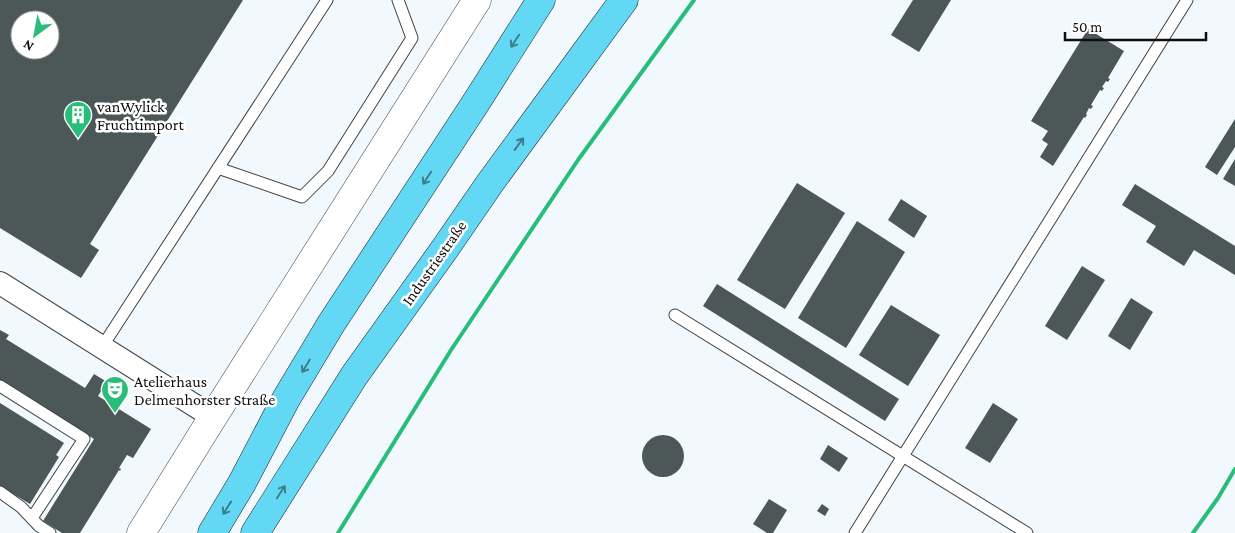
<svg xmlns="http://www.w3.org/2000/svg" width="1235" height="533" viewBox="0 0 1235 533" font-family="'Crimson Pro',serif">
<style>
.building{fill:#4b5857;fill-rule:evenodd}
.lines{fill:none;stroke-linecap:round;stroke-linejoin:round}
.service-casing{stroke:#424242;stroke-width:13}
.minor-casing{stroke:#424242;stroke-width:24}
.tertiary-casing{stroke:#424242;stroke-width:29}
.trunk-casing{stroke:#202020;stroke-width:29}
.service{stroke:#fff;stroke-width:11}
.minor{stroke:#fff;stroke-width:22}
.tertiary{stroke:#fff;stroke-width:28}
.trunk{stroke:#63d8f4;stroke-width:28}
.rail{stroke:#28be7a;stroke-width:4}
.oneway{stroke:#3d7e8d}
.labels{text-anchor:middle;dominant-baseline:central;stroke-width:5;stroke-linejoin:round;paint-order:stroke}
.poi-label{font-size:16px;fill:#0f0f0f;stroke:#fff;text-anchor:start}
.street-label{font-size:16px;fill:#0f0f0f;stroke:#fff}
</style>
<rect width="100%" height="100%" fill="#f1f9ff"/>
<!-- building -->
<g class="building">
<path d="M0 0H243L90 244 99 250 81 278 0 228ZM20 20H50V50H20Z"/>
<polygon points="913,0 951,0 919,52 891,35"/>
<polygon points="1088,29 1124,51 1108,78 1110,79 1108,82 1106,81 1102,87 1104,88 1102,91 1100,90 1091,105 1093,106 1091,109 1089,108 1086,114 1087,115 1085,118 1084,117 1053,166 1040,157 1048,144 1042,140 1048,131 1031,121"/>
<polygon points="1235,119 1235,147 1217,175 1205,167"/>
<polygon points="1235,159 1235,186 1223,179"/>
<polygon points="797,183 845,213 785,309 737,280"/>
<polygon points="1135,184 1235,246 1235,275 1194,250 1184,266 1146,242 1156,226 1122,205"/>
<polygon points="901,199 927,216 914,238 888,220"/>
<polygon points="857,221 905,252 846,348 798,318"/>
<polygon points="1082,266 1105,280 1067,340 1045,326"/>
<polygon points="717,284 899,399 885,421 703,306"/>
<polygon points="1131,298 1153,312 1130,350 1108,336"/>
<polygon points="891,305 940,335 908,386 859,355"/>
<polygon points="0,330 9,335 6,339 85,388 94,374 107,382 98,396 151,429 133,458 127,455 119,468 121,469 120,471 119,470 80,533 62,533 43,521 94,439 0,380"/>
<polygon points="0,403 64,443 56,455 59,457 30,504 0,486"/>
<polygon points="993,403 1018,419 990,463 965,448"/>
<circle cx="663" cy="456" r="21"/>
<polygon points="828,445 848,458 839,472 820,459"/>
<polygon points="769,499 787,510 773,533 767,533 753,524"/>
<polygon points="822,504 829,509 825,516 817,511"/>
</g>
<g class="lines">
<defs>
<g id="service">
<polyline points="218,168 302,197 328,171 412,38 398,0"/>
<polyline points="675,315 1027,533"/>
<polyline points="102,347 327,0"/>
<polyline points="0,386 84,439 32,518"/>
<polyline points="0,492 21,507 39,526 50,533"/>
<polyline points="855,533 1187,0"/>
</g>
<polyline id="minor" points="0,283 213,417"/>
<polyline id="tertiary" points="141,533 213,417 477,0"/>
<g id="trunk">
<polyline points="212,533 242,483 286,399 331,324 475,104 541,0"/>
<polyline points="255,533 354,376 446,247 490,183 624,0"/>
</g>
</defs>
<!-- service casing -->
<use href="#service" class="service-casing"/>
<!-- minor casing -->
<use href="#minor" class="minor-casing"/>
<!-- tertiary casing -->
<use href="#tertiary" class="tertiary-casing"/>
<!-- trunk casing -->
<use href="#trunk" class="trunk-casing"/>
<!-- service -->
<use href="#service" class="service"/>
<!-- minor -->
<use href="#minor" class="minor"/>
<!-- tertiary -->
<use href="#tertiary" class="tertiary"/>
<!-- trunk -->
<use href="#trunk" class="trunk"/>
<!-- rail -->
<g class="rail">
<polyline points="338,533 451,350 578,160 694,0"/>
<polyline points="1193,533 1218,498 1235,469"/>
</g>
</g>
<!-- one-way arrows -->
<defs><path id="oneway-shaft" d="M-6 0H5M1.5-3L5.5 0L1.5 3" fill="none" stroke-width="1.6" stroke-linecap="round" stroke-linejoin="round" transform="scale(1.25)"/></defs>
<g class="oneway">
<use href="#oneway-shaft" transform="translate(515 41) rotate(123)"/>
<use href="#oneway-shaft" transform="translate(519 144) rotate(-54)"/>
<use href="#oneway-shaft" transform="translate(427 178) rotate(123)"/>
<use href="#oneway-shaft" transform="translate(306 366) rotate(121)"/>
<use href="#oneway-shaft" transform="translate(281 492) rotate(-57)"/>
<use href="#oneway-shaft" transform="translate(227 508) rotate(122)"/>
</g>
<!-- icons -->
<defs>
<symbol id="building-pin" viewBox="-11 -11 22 30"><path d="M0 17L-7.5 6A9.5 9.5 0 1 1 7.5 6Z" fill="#28be7a" stroke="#fff"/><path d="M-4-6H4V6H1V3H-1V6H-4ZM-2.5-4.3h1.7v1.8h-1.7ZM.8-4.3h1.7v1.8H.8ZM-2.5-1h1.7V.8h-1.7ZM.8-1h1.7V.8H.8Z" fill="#fff"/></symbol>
<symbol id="theatre-pin" viewBox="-11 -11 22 30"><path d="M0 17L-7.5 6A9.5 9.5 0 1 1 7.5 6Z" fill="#28be7a" stroke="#fff"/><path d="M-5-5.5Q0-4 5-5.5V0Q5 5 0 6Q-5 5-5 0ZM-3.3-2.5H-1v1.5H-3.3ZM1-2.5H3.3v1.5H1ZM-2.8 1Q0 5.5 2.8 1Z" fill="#fff"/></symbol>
</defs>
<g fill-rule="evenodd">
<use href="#building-pin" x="62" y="99" width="32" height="43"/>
<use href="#theatre-pin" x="99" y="374" width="32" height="43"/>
</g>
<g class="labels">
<!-- poi labels -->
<g class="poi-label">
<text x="97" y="106">vanWylick<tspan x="97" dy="18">Fruchtimport</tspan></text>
<text x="134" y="381">Atelierhaus<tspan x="134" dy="18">Delmenhorster Straße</tspan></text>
</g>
<!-- street labels -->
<g class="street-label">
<text transform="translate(434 263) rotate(-55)">Industriestraße</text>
</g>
</g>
<!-- north arrow -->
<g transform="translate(35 35) rotate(212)"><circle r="24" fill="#ffffff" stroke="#9f9f9f"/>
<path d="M0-4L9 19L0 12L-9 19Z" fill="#28be7a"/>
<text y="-8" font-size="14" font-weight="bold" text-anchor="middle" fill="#0f0f0f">N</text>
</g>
<!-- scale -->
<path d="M1065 32v8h141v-8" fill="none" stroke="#0f0f0f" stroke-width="2.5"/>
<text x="1072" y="32" font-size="15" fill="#0f0f0f" stroke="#ffffff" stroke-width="4" paint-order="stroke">50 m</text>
</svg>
